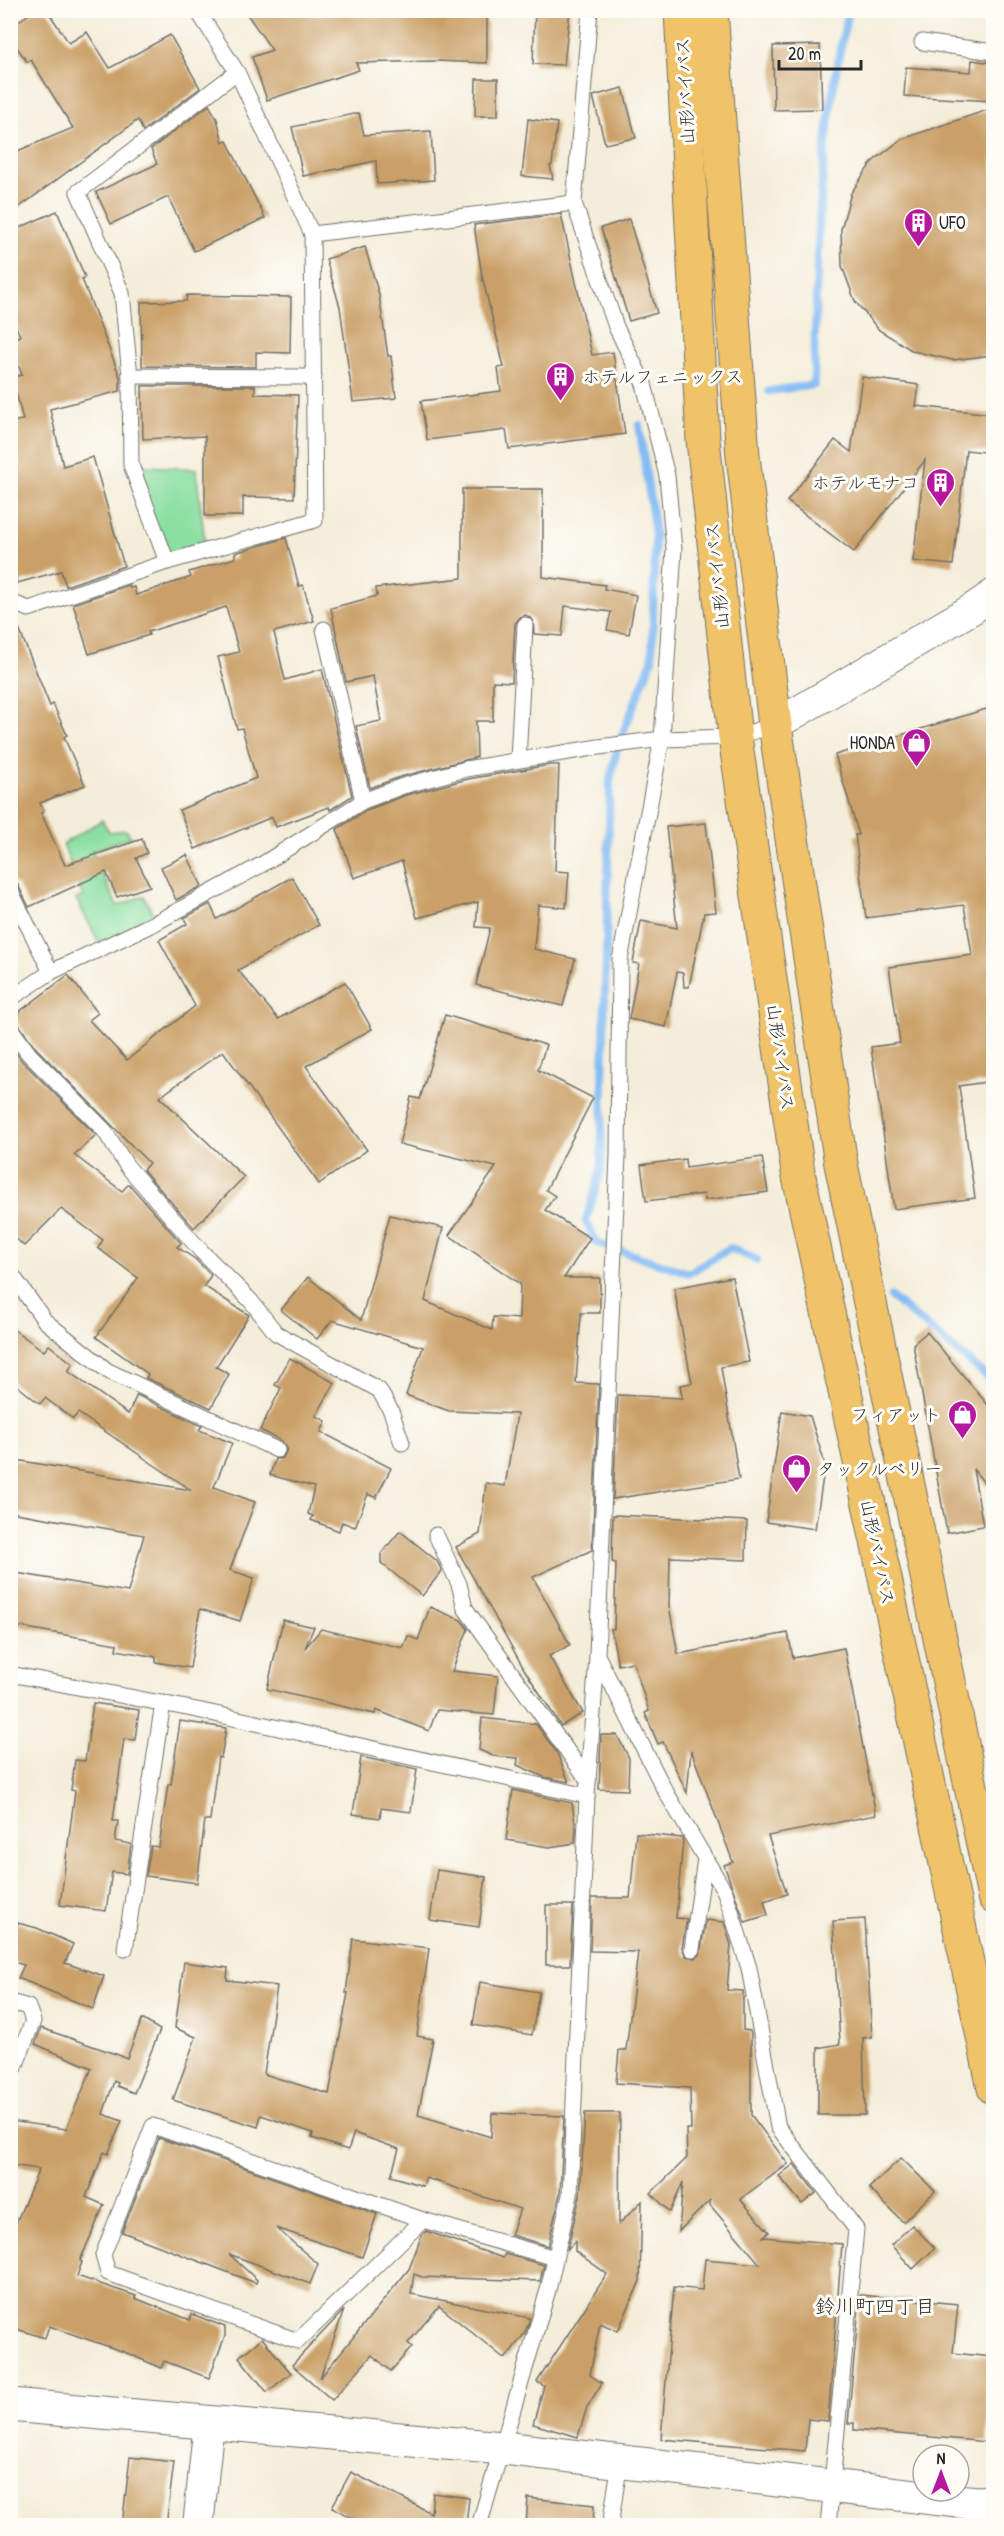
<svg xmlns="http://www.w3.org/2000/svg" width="1004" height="2536" viewBox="0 0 1004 2536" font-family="'Patrick Hand','Klee One',sans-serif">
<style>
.green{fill:#8bdfa1;stroke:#5b8566;stroke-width:1.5}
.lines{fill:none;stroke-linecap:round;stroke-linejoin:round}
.stream{stroke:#84bcf4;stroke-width:8}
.building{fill:#caa068}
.service-casing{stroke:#716f68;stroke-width:17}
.minor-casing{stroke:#716f68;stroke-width:32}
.tertiary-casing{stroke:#716f68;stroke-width:35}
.trunk-casing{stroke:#716f68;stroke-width:35}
.service{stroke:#fff;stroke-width:15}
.minor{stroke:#fff;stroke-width:30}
.tertiary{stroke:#fff;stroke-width:33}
.trunk{stroke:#f0c369;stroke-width:33}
.labels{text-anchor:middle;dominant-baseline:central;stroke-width:6;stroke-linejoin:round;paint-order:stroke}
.street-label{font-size:18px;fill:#2b2b2b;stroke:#fdfcf7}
.poi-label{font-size:18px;fill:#2b2b2b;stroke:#fdfcf7;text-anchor:start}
.neighbourhood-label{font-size:20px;fill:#2b2b2b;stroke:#fdfcf7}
</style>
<rect width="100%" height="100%" fill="#fdfcf7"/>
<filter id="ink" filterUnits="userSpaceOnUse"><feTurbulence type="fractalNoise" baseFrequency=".0167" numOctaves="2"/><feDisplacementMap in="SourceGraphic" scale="12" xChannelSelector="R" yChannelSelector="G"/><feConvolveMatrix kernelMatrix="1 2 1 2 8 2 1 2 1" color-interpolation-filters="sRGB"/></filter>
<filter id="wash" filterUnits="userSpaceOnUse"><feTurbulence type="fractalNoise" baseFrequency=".008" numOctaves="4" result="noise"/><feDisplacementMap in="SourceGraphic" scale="24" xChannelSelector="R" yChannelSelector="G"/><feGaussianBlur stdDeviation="1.35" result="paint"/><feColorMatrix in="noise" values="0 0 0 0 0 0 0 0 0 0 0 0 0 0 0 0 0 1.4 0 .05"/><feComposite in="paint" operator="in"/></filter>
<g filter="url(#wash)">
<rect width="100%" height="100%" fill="#f4edd9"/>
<!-- green -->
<g class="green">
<polygon points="131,465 196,469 206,551 167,562"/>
<polygon points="102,820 109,832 126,830 131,837 92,851 117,906 144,896 157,922 102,948 76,899 83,897 63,844"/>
</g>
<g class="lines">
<!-- stream -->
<g class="stream">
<path d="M769 391 814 385C816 260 819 133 849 10"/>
<polyline points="639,425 655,534 652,660 618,745 610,780 601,1170 586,1221 597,1243 689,1273 730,1248 757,1260"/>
<polyline points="891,1297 994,1382"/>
</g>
</g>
<g id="blocks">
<!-- building -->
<g class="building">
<polygon points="35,10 47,10 69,43 87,32 110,68 170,35 200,88 143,131 138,120 10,214 10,154 73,128 31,60 27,62 10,37 10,27"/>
<polygon points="244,10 487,10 487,63 435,61 356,63 359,70 267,100 252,57 272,50"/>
<polygon points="535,10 570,10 564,65 533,64"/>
<polygon points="820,45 822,109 774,110 773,46"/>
<polygon points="972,60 993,63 993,101 904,96 906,67 971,72"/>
<polygon points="476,79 498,79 498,116 475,116"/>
<polygon points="623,88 636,138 605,144 593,96"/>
<polygon points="209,105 217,119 223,142 227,141 265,218 194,251 168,197 111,224 96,192 157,164 151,149"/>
<polygon points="993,108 992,131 993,132 993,355 952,360 913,351 879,330 855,301 842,266 841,229 851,193 872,162 902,139"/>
<polygon points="359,113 364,135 431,131 434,180 377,184 376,161 303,176 292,127"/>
<polygon points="528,119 557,123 552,165 550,166 553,179 522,176"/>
<polygon points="57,211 85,277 82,279 120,377 120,391 50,409 63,466 93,457 124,566 66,586 61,571 17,583 10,558 10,422 23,420 12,377 22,375 10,342 10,340 20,336 10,313 10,232"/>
<polygon points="561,214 592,355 613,352 625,434 509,449 506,430 427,440 421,401 501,391 498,368 504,367 482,276 474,225"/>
<polygon points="629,219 657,313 629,321 601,228"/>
<polygon points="365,247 379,295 388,356 391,356 396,398 353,402 340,307 326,259"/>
<polygon points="187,295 291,297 290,353 256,352 256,367 142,366 141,302 186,301"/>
<polygon points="862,377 919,385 916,406 993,414 993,453 966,450 953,565 913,561 925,460 854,552 787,501 835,440 851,452"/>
<polygon points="142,386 255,386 255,394 298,395 294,498 243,497 243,516 205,516 205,436 143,439"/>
<polygon points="462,489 543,489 543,577 605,585 604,589 636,595 629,634 607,630 611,612 565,606 562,636 534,634 533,620 526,615 520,617 515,624 512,682 493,681 493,721 476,721 477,757 400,777 370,788 356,726 381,721 373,676 346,682 331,608 377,596 376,588 462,578"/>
<polygon points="286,538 299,586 303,585 314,621 274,632 285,680 322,669 352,796 330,810 329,807 276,827 272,817 195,849 179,810 256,778 242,728 237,729 218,657 239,652 226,607 148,632 149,635 89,654 73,604 129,585 130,588 134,587 136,595 191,577 189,572 235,558 235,553"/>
<polygon points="10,613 13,614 50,706 53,704 67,735 64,737 85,785 40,803 44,812 41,813 65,865 142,839 147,853 136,858 150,886 117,897 106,872 29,907 18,885 10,880"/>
<polygon points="993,707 993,1081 959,1086 975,1198 894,1209 871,1047 900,1043 889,967 972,955 964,905 866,918 855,835 859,835 835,755"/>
<polygon points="550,765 559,765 555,871 569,872 566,908 538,905 534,949 575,959 563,1006 476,985 490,928 476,927 478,902 417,918 402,861 354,878 337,829 367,810 406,795 468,779"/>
<polygon points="706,823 716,912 704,913 689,987 684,987 683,973 677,972 666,1027 629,1019 639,964 633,963 641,921 677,928 666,827"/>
<polygon points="187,855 202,886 176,900 161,867"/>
<polygon points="292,877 319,925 238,970 278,1019 345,982 372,1029 306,1066 367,1150 319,1184 223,1051 160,1097 244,1177 194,1228 143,1170 149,1163 36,1048 17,1022 11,1018 68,975 98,1013 89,1020 127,1060 195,1006 159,940 187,924 184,918 210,904 217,919"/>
<polygon points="445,1015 546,1045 538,1070 593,1098 546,1190 555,1196 545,1210 590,1238 564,1278 600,1278 600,1313 581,1313 576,1383 599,1384 592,1550 533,1577 570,1645 549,1656 583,1713 561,1726 524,1669 456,1547 480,1534 486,1483 505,1486 517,1414 449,1411 406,1395 423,1347 332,1320 317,1339 281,1310 308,1277 361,1320 390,1215 443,1228 425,1301 492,1330 493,1317 519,1319 520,1284 449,1235 496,1167 399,1144 411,1097 420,1099"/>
<polygon points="10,1045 22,1061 96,1135 74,1155 122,1191 129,1184 181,1243 177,1247 195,1259 211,1275 204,1286 249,1315 216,1367 229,1374 211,1408 146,1378 148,1374 96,1337 138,1278 98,1248 103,1240 61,1209 24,1246 10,1233"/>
<polygon points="762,1157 768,1192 705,1200 704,1194 646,1201 641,1165 685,1159 686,1168"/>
<polygon points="732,1277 749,1362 721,1367 739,1479 613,1499 618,1395 682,1398 680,1385 692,1383 674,1288"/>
<polygon points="10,1327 44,1351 49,1345 73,1364 68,1371 128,1414 137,1395 202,1426 199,1430 232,1443 214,1487 255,1502 230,1570 254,1578 240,1621 200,1609 190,1668 156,1662 156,1657 116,1650 117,1644 10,1625 10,1572 128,1592 144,1535 10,1512 10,1459 191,1490 78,1413 73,1419 45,1398 40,1404 10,1380"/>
<polygon points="927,1332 993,1411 993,1494 973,1469 983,1526 947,1533 913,1344"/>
<polygon points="290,1358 335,1383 316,1416 326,1421 321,1432 391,1468 376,1498 368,1494 355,1527 342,1522 339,1531 311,1520 313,1516 308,1514 314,1487 270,1475 275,1459 283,1458 287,1449 282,1441 260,1430 281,1388 275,1385"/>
<polygon points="782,1411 810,1416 825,1464 815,1529 766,1522"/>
<polygon points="613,1515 747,1521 746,1560 670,1557 669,1606 678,1654 788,1633 793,1658 844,1648 876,1815 768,1836 787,1894 764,1901 768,1915 745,1922 724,1865 733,1862 691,1750 687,1793 663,1742 658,1744 645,1713 649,1711 633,1662 618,1665 611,1629 614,1629 616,1563 612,1562"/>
<polygon points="400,1531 437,1561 442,1571 422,1596 381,1563 381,1554"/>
<polygon points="430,1607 461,1620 468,1629 452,1671 498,1676 494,1715 437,1710 429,1731 376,1710 375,1714 267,1689 283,1620 314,1627 305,1648 321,1629 403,1648 408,1636 418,1640"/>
<polygon points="93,1703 139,1710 135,1740 124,1739 113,1821 118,1821 115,1841 131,1844 127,1874 112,1872 106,1911 60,1905 75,1791 71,1790 75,1760 85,1761"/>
<polygon points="482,1718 536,1724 557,1753 569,1782 544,1777 517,1765 518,1758 493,1756 479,1750"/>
<polygon points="180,1721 226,1728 221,1758 218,1757 210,1820 205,1820 197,1883 146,1876 151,1846 159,1847 168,1784 171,1784"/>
<polygon points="601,1735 617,1735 629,1758 628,1790 599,1789"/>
<polygon points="361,1757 417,1769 411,1812 381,1808 380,1818 353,1814"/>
<polygon points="513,1790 572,1803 576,1829 575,1843 549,1847 506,1840"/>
<polygon points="636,1833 682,1838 683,1840 676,1918 687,1919 682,1948 686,1956 695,1958 700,1955 706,1920 724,1922 731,1945 727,1990 743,1991 743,2030 750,2031 751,2034 751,2115 788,2164 740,2199 769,2232 763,2237 842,2244 828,2421 808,2419 805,2451 661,2439 674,2287 702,2290 705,2259 760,2264 710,2205 710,2200 679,2231 683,2182 670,2212 651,2193 687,2158 686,2129 691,2129 690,2088 616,2083 619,2050 626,2050 638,1952 590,1951 592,1898 630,1898"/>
<polygon points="437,1870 486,1877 479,1927 430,1920"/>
<polygon points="546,1905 573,1905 570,1965 546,1965"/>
<polygon points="865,1919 872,2037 863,2038 865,2115 818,2115 818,2048 840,2044 833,1921"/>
<polygon points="10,1921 37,1928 73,1944 65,1963 104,1976 93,2009 18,1978 24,1965 10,1961"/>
<polygon points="353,1939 429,1948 417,2036 433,2039 418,2115 491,2137 492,2113 564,2116 560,2194 548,2246 511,2235 520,2209 426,2178 423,2186 391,2176 399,2149 354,2133 348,2150 312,2138 313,2133 261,2115 258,2127 173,2100 196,2037 175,2028 184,1962 228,1968 227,1980 277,1986 264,2074 329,2094 348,1993 346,1993"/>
<polygon points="480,1982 539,1992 532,2035 473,2025"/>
<polygon points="142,2019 160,2030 134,2093 117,2086 118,2083 114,2081 103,2114 122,2121 108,2154 104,2152 86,2197 104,2205 80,2261 82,2262 77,2276 136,2296 135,2298 190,2320 192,2314 225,2327 225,2336 209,2378 164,2361 161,2368 127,2353 49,2326 45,2338 10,2327 10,2237 39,2169 10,2165 10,2121 66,2129 92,2068 35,2044 41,2028 127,2058"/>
<polygon points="585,2113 620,2113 619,2224 642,2201 640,2281 618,2331 600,2323 590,2375 602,2383 587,2407 578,2437 533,2424 544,2386 537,2382 607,2274 575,2251 575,2241 567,2250 580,2196"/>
<polygon points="159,2138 377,2214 362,2257 276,2228 318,2264 310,2284 229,2254 257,2280 256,2283 122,2232"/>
<polygon points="901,2158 935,2191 903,2222 869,2188"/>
<polygon points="794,2164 816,2193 802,2204 779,2176"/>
<polygon points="912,2225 935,2248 913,2269 891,2245"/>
<polygon points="426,2231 503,2258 505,2254 544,2265 540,2281 422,2277 414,2274 411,2294 530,2318 525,2333 505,2359 439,2306 408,2343 412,2347 391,2371 372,2355 332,2400 292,2365 344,2310 320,2378 409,2269 422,2235"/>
<polygon points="860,2295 958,2304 953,2353 993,2357 987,2442 854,2430 854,2423 848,2423"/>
<polygon points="262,2338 291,2373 267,2392 239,2357"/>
<polygon points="130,2457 174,2462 166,2526 122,2526"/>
<polygon points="351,2472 431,2513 433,2493 469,2498 466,2526 367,2526 332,2507"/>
<polygon points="528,2498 594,2505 593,2526 526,2526"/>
</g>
</g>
</g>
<g filter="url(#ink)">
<use href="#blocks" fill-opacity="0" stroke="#716f68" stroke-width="1.5"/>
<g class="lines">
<defs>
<g id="service">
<polyline points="197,10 237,72 312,234 574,203 616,327 644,384 667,476 674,549 662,739 735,737 775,725"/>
<polyline points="922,42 994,52"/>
<polyline points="574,203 590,10"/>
<polyline points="130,376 314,377"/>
<polyline points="167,562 131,465 130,376 122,293 78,192 237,72"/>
<polyline points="10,602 29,609 167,562 315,520 312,234"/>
<polyline points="324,629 363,801"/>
<polyline points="518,760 525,625"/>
<polyline points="10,890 51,972"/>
<polyline points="10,999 51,972 157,922 261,865 363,801 403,786 466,769 599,747 662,739 620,960 618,1155 597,1655 663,1787 725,1892 749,1968 778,2127 856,2229 828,2526"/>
<polyline points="10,1028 29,1054 104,1130 127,1166 201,1251 250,1300 276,1333 379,1390 391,1411 402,1443"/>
<polyline points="10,1272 45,1321 108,1371 277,1450"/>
<polyline points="436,1535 459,1584 465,1608 588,1780"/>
<polyline points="10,1674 197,1710 587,1796 597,1657"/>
<polyline points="125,1949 163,1703"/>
<polyline points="692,1949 705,1859"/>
<polyline points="10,2002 28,2007 33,2021 15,2067"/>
<polyline points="423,2220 298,2341 108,2273 103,2255 153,2126 423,2220 555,2258"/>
<polyline points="479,2526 548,2290 570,2195 587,1796"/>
<polyline points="610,2526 620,2462"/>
</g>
<g id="minor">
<polyline points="775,725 972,609 994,594"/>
<polyline points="198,2526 209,2422"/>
</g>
<polyline id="tertiary" points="10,2405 503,2448 976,2503 994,2502"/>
<g id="trunk">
<polyline points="681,10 703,440 735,737 798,1172 994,2088"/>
<polyline points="711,10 743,456 775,725 841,1164 994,1897"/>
</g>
</defs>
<!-- service casing -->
<use href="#service" class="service-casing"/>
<!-- minor casing -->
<use href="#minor" class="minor-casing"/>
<!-- tertiary casing -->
<use href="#tertiary" class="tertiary-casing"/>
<!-- trunk casing -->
<use href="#trunk" class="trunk-casing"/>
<!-- service -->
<use href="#service" class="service"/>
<!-- minor -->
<use href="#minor" class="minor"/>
<!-- tertiary -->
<use href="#tertiary" class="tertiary"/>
<!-- trunk -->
<use href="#trunk" class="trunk"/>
</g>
</g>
<!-- icons -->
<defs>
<symbol id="building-pin" viewBox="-11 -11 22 30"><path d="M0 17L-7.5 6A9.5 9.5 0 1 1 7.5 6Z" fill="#b5179e" stroke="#fdfcf7"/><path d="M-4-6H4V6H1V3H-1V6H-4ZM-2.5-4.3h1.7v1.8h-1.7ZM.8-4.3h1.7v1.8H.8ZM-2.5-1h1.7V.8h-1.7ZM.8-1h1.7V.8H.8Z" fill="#fff"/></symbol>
<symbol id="shop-pin" viewBox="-11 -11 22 30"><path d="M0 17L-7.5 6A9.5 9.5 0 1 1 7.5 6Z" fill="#b5179e" stroke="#fdfcf7"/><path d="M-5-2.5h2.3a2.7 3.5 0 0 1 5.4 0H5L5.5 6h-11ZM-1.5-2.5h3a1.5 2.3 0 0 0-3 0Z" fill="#fff"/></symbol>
</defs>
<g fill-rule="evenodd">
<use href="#building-pin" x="902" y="206" width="33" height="45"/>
<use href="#building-pin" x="544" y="360" width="33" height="45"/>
<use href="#building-pin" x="924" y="466" width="33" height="45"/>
<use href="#shop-pin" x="900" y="726" width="33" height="45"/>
<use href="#shop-pin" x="946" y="1398" width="33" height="45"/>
<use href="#shop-pin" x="780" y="1452" width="33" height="45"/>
</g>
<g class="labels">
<!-- street labels -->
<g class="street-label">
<text transform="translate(685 91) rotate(-93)">山形バイパス</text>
<text transform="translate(717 576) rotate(-96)">山形バイパス</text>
<text transform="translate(781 1057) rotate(82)">山形バイパス</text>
<text transform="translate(878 1552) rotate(78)">山形バイパス</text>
</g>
<!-- poi labels -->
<g class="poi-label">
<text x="939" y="222">UFO</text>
<text x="582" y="376">ホテルフェニックス</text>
<text x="919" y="482" text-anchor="end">ホテルモナコ</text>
<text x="895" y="742" text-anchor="end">HONDA</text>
<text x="941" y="1414" text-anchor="end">フィアット</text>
<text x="817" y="1468">タックルベリー</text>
</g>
<!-- neighbourhood labels -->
<g class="neighbourhood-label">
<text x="875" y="2305">鈴川町四丁目</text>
</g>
</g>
<!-- margin -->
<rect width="1004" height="2536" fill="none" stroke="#fdfcf7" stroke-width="36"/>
<!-- north arrow -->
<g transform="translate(941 2473)"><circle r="28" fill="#fdfcf7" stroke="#a9a8a5" stroke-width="1.5"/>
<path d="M0-4.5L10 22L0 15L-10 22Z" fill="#b5179e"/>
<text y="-9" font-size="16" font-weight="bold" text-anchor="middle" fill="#2b2b2b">N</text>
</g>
<!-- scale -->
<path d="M779 60v9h82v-9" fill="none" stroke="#2b2b2b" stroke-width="3"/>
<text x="788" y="60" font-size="18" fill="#2b2b2b" stroke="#fdfcf7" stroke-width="4.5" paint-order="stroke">20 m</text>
</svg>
